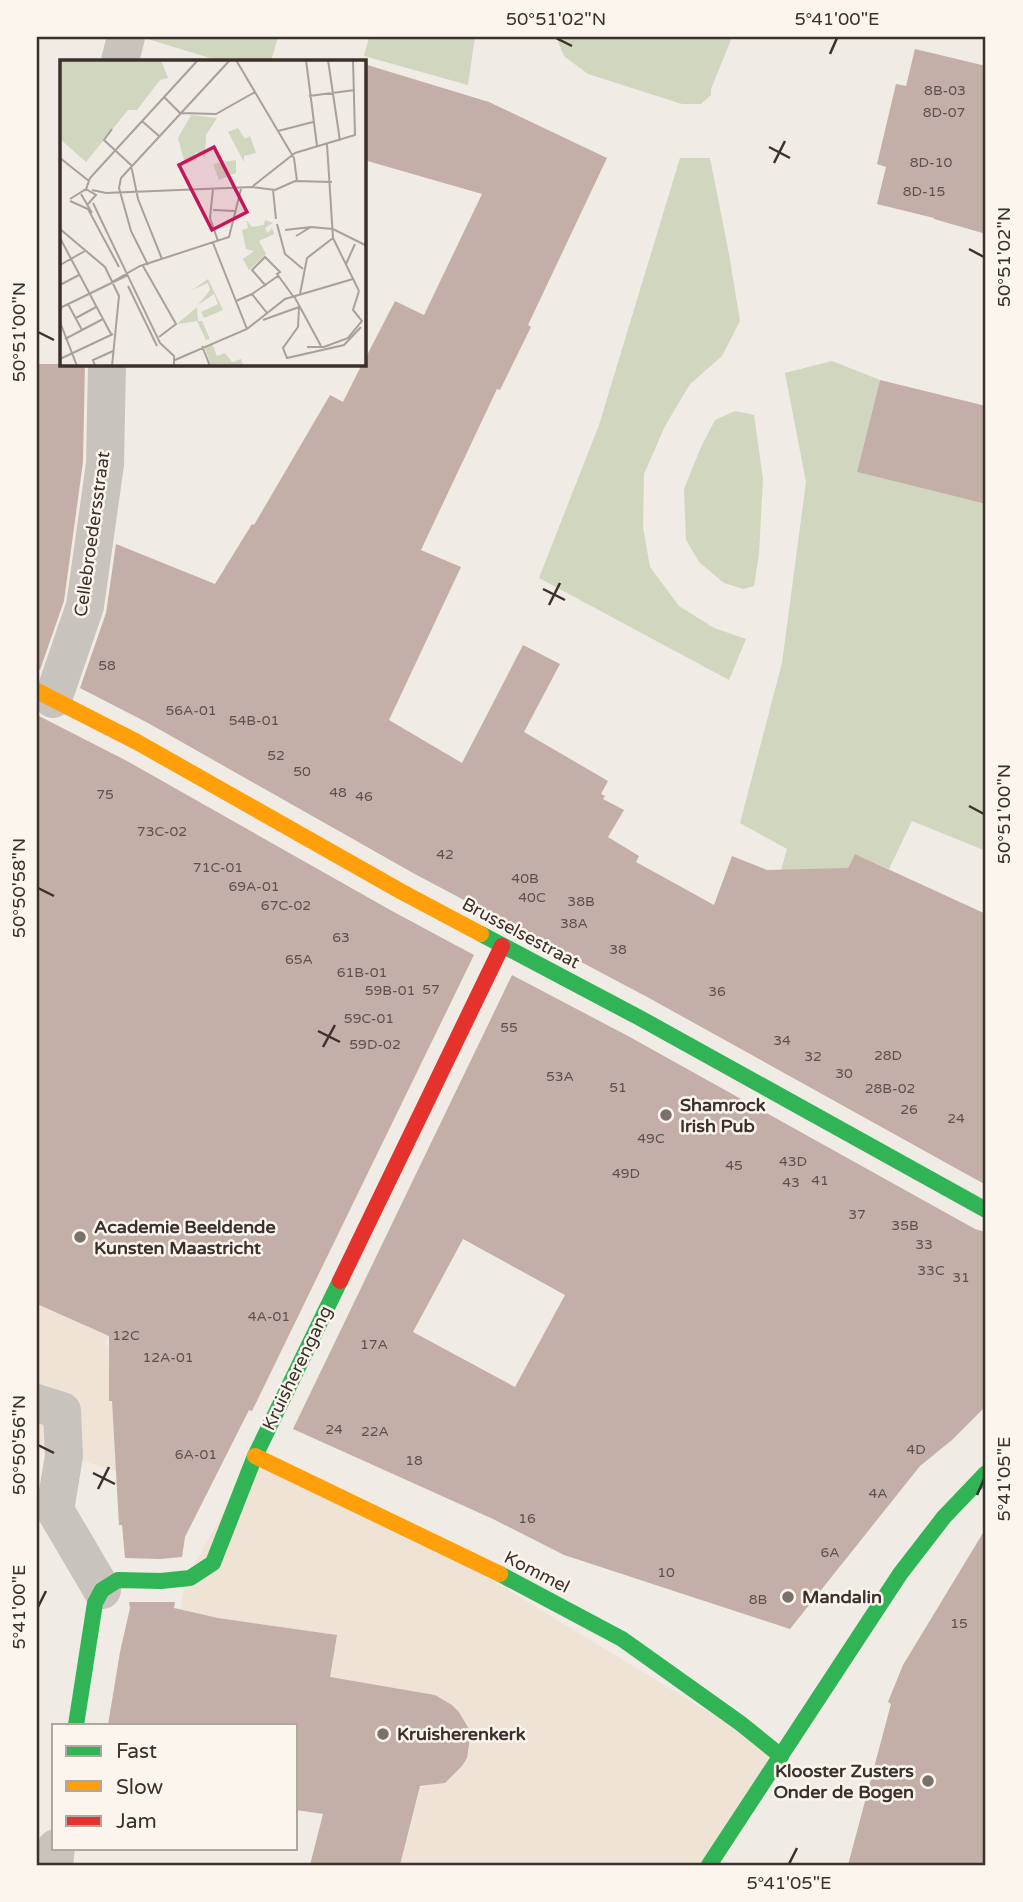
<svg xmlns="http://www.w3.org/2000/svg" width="1023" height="1902" viewBox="0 0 1023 1902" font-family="'Varela Round',sans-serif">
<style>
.green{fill:#d1d6bf}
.plaza{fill:#eee3d5}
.building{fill:#c3afa7;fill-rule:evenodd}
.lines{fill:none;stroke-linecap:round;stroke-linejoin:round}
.street{stroke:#c9c3be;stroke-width:38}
.fast{stroke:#30b455;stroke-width:16}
.slow{stroke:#ff9f0a;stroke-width:16}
.jam{stroke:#e5322d;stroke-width:16}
.ticks{fill:none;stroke:#3b302b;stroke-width:2.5}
.poi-dot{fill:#7a716c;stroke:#fbf5ee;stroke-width:2.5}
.labels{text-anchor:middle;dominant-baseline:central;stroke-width:5;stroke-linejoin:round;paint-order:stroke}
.number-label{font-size:14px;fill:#5d504a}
.street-label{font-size:18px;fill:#3b302b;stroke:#fbf5ee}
.poi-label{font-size:18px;font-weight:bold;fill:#3b302b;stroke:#fbf5ee;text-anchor:start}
.inset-road{fill:none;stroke:#a8a09b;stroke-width:2}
.view{fill:#c2185b;fill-opacity:0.15;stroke:#c2185b;stroke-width:3.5}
.inset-edge{fill:none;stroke:#3b302b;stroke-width:3.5}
.neatline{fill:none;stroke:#3b302b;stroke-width:2.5}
.ticks-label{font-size:18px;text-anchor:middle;fill:#3b302b}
</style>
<rect width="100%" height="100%" fill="#f0ebe5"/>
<!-- green -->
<g class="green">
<polygon points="141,37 278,37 271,61 220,61"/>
<polygon points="369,37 475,37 468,85 364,56"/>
<polygon points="556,37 732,37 711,89 711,95 701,104 682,104 588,74 564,56"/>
<polygon points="680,158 710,158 729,254 740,321 722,356 690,384 665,426 644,474 643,527 650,567 679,606 714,628 746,639 729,680 539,578 599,425"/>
<polygon points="832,361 880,380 857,472 986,504 986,851 912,821 889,869 855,854 846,872 775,892 787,849 740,823 782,663 806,482 785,373"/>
<polygon points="735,411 754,415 763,479 759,554 754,586 743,589 724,583 699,562 686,540 684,489 701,447 715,420"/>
</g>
<!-- plaza -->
<g class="plaza">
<polygon points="37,1304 87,1326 110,1334 105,1344 108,1346 110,1401 151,1399 116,1471 37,1447"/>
<polygon points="255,1456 403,1526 781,1756 709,1865 400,1865 420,1788 445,1782 462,1766 467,1758 469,1729 459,1711 452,1705 435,1695 330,1678 256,1624 180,1611 186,1579"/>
</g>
<!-- building -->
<g class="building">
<polygon points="915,49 986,66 986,234 934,219 934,218 877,204 886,167 877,164 896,84 906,86"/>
<polygon points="364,64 489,102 607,158 528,325 531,327 500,390 497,389 421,550 461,567 389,720 462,763 523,645 560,664 524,732 608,781 601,794 605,796 603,799 624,810 608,837 639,856 636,862 714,905 732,856 767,870 848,868 855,854 986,914 986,1185 649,998 413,873 148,723 80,688 106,613 116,544 215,584 252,524 254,525 330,395 343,402 362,364 364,364 364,361 395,301 424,315 482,194 364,160"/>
<polygon points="37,364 85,364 83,462 64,601 40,670 37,669"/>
<polygon points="880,380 986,406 986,504 857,472"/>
<polygon points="37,715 127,761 392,911 474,955 252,1411 249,1410 185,1537 182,1557 160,1559 125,1558 122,1525 119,1525 112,1401 109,1401 109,1336 37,1304"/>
<path d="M512 975 628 1036 975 1229 986 1232V1406L952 1440 920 1466 790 1629 564 1555 493 1519 293 1429ZM463 1239 565 1295 515 1387 413 1332Z"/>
<polygon points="986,1528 986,1865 848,1865 891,1704 888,1702 903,1665"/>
<polygon points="129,1602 175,1602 174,1608 218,1618 337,1635 330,1677 435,1695 452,1705 459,1712 469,1729 470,1738 467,1758 462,1766 445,1783 420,1786 400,1865 310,1865 323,1814 296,1810 296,1725 108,1725 120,1652 130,1608"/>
</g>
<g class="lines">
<!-- street -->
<g class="street">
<polyline points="120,61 126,37"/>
<polyline points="53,699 85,606 105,464 107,364"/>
<polyline points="37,1403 62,1411 64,1456 55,1510 102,1590"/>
<polyline points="54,1865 56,1848"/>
</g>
<!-- fast -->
<g class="fast">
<polyline points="481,934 638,1017 986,1210"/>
<polyline points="500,1574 622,1639 740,1723 781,1756"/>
<polyline points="76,1725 95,1603 102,1590 118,1580 161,1581 190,1578 213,1563 255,1456 340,1281"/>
<polyline points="709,1865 900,1574 944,1517 986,1473"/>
</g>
<!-- slow -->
<g class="slow">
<polyline points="37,691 137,742 402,892 481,934"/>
<polyline points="255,1456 500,1574"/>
</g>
<!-- jam -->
<polyline class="jam" points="340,1281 502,946"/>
</g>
<!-- ticks -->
<path class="ticks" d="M556 38 572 46M830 54 837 38M769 147 790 158M774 163 785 141M969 249 984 257M38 332 54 340M543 589 565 600M549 605 560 583M969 806 984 814M38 888 54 896M318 1031 340 1042M323 1047 335 1025M38 1445 54 1453M93 1473 115 1484M98 1489 109 1467M977 1495 984 1479M38 1607 46 1591M789 1864 797 1848"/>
<!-- markers -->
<g class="poi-dot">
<circle cx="666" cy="1115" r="7"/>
<circle cx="80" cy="1237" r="7"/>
<circle cx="788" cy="1597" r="7"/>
<circle cx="383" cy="1734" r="7"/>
<circle cx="928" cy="1781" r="7"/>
</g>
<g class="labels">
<!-- number labels -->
<g class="number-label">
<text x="945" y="90">8B-03</text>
<text x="944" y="112">8D-07</text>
<text x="931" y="162">8D-10</text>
<text x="924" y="191">8D-15</text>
<text x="107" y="665">58</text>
<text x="191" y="710">56A-01</text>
<text x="254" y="720">54B-01</text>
<text x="276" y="755">52</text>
<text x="302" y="771">50</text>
<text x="338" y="792">48</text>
<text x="105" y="794">75</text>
<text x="364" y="796">46</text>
<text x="162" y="831">73C-02</text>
<text x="445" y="854">42</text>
<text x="218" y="867">71C-01</text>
<text x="525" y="878">40B</text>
<text x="254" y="886">69A-01</text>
<text x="532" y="897">40C</text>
<text x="581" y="901">38B</text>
<text x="286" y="905">67C-02</text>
<text x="574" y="923">38A</text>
<text x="341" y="937">63</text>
<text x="618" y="949">38</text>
<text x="299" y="959">65A</text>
<text x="362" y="972">61B-01</text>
<text x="431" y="989">57</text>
<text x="390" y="990">59B-01</text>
<text x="717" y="991">36</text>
<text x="369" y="1018">59C-01</text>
<text x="509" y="1027">55</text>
<text x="782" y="1040">34</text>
<text x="375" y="1044">59D-02</text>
<text x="888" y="1055">28D</text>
<text x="813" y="1056">32</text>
<text x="844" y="1073">30</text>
<text x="560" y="1076">53A</text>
<text x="618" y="1087">51</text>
<text x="890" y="1088">28B-02</text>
<text x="909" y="1109">26</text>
<text x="956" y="1118">24</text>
<text x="651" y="1138">49C</text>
<text x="793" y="1161">43D</text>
<text x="734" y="1165">45</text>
<text x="626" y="1173">49D</text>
<text x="820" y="1180">41</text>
<text x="791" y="1182">43</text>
<text x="857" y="1214">37</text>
<text x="905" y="1225">35B</text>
<text x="924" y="1244">33</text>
<text x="931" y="1270">33C</text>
<text x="961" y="1277">31</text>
<text x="269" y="1316">4A-01</text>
<text x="126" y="1335">12C</text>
<text x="374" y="1344">17A</text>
<text x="168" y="1357">12A-01</text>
<text x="334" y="1429">24</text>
<text x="375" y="1431">22A</text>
<text x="916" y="1449">4D</text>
<text x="196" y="1454">6A-01</text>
<text x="414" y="1460">18</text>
<text x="878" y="1493">4A</text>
<text x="527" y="1518">16</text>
<text x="830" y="1552">6A</text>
<text x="666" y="1572">10</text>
<text x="758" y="1599">8B</text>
<text x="959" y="1623">15</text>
</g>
<!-- street labels -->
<g class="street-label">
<text transform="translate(92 534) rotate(-82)">Cellebroedersstraat</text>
<text transform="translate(521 933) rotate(28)">Brusselsestraat</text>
<text transform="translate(297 1368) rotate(-64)">Kruisherengang</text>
<text transform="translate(537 1572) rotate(27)">Kommel</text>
</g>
<!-- poi labels -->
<g class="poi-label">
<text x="680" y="1105">Shamrock<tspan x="680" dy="21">Irish Pub</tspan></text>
<text x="94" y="1227">Academie Beeldende<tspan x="94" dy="21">Kunsten Maastricht</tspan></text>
<text x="802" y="1597">Mandalin</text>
<text x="397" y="1734">Kruisherenkerk</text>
<text x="914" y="1771" text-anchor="end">Klooster Zusters<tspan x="914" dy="21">Onder de Bogen</tspan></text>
</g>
</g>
<!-- overview -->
<g transform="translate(60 60)">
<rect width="306" height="306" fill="#f0ebe5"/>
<path d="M0 0H101L108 18 100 20 77 50H68L26 102 0 79ZM131 55 157 58 146 75 145 97 135 92 137 100 125 104 118 78ZM178 68 185 79 190 76 196 93 184 96V102L168 72ZM176 100V113L159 120 153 104ZM186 160 192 167 204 165 205 160 213 163 205 168 208 173 212 168 214 174 199 181 206 194 189 210 183 199 194 191 186 189 182 170 188 168ZM148 219 163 250 144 258 141 252 158 244 154 234 138 245 150 230 148 223 132 230ZM137 247 138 261H142L150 279 146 280 137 261 117 264ZM152 284 157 296 165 293 172 302 181 299 184 306H151L145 288Z" fill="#d1d6bf"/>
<path class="inset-road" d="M176 0 234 98 237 121M246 0 257 86M268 0 280 81M249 36 295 30M104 37 120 53M121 53 156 54 195 32M82 61 99 76M52 69 44 80 71 105 78 139 102 199M218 71 253 62M267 84 273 178 299 231M0 98 29 121M193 126 235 93 295 75 293 0M26 129 36 135 28 144M153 129 150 158 158 181M32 130 46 133 192 127 215 130 235 121 272 122M213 130 216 159M21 134 32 153M10 139 26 129 30 118 138 0M10 141 28 149 59 207M33 143 100 283 114 296V306M153 150 176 151M217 164 225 194 243 209M0 169 45 207 59 236 52 306M225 170 251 167M236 176 251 167 273 169 307 186M0 178 51 274M153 183 187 269M286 204 295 184M0 205 25 191M88 205 71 171 59 128 61 118 170 0M83 206 116 264 99 277M52 222 80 206 169 177 181 129M0 225 19 215M68 226 97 286M206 226 192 210 205 197 220 212 217 214 233 236M192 234 218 216M240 234 247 198 273 178M234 236 261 286M176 241 192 234 207 253M8 244 22 270M239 247 238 267 223 288 227 298 284 285 301 267M0 248 68 215M16 258 36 247M203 260 239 247M0 262 17 306M5 279 43 259M142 286 150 306M247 287H264L288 278 302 261 293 250 299 231M0 299 53 274M115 300 187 269 225 239 293 219M35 306 33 300 53 291"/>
<path class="view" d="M154 87 187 152 152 170 119 105Z"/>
<rect width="306" height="306" class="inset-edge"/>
</g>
<!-- border -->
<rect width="1023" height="1902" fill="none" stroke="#fbf5ee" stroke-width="77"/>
<!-- legend -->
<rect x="52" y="1724" width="245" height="126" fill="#fbf5ee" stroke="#aea6a0" stroke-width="2"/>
<rect x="66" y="1746" width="35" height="10" fill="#30b455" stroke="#aea6a0" stroke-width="2"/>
<text x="116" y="1758" font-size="21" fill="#3b302b">Fast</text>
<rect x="66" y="1781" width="35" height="10" fill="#ff9f0a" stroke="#aea6a0" stroke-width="2"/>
<text x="116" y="1794" font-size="21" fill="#3b302b">Slow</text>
<rect x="66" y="1816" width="35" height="10" fill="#e5322d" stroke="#aea6a0" stroke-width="2"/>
<text x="116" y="1828" font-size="21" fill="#3b302b">Jam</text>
<rect x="38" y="38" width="946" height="1826" class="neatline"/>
<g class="ticks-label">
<text x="556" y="25">50°51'02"N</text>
<text x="837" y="25">5°41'00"E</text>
<text transform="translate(1004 257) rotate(-90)" y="6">50°51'02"N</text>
<text transform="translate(19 332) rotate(-90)" y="6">50°51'00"N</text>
<text transform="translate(1004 814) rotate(-90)" y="6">50°51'00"N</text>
<text transform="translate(19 888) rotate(-90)" y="6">50°50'58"N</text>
<text transform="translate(19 1445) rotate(-90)" y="6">50°50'56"N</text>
<text transform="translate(1004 1479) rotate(-90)" y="6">5°41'05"E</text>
<text transform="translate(19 1607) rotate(-90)" y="6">5°41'00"E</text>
<text x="789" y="1889">5°41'05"E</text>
</g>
</svg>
